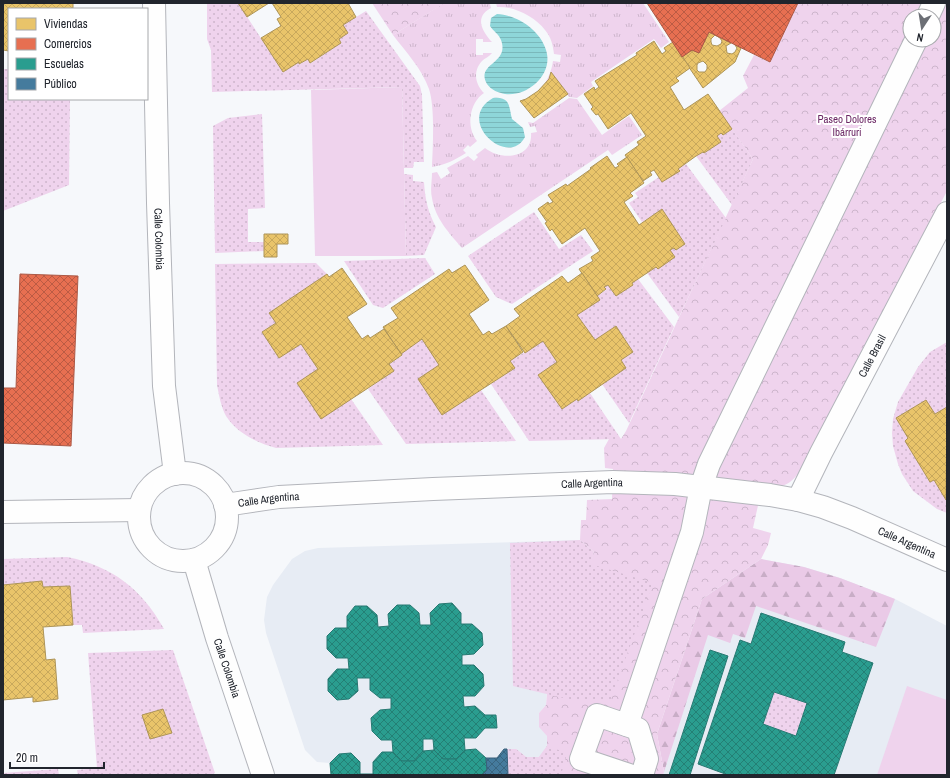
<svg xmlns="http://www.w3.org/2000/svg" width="950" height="778" viewBox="0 0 950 778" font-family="'Archivo Narrow',sans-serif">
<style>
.built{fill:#e7ecf4}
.grass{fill:url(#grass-tufts)}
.forest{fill:url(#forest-firs)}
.park{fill:url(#park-crowns);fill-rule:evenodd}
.garden{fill:url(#garden-dots)}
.pitch{fill:#efd3ed}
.water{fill:url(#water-rules)}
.homes{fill:url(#homes-cross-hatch);stroke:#ad9458;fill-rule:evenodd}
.shops{fill:url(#shops-cross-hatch);stroke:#ac5946}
.schools{fill:url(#schools-cross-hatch);stroke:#277972;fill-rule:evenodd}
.public{fill:url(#public-cross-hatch);stroke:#3a617b}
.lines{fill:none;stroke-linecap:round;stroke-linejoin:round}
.street-casing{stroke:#b3b5bb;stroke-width:24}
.street{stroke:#fefefe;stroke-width:22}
.labels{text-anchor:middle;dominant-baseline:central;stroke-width:4;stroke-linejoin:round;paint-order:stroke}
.park-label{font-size:11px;fill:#6b2764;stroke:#fff}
.street-label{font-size:11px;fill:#21252d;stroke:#fff}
</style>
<defs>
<pattern id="grass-tufts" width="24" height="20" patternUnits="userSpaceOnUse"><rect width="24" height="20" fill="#efd3ed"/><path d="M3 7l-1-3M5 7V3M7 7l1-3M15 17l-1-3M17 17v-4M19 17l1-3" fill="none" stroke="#cdb5cc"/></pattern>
<pattern id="forest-firs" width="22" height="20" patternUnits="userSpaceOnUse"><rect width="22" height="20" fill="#eacae7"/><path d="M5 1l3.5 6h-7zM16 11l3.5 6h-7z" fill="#c8adc6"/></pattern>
<pattern id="park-crowns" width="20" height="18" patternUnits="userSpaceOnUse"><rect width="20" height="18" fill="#efd3ed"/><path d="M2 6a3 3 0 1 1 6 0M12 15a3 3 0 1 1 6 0" fill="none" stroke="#cdb5cc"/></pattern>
<pattern id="garden-dots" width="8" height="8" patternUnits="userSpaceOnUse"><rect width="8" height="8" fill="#efd3ed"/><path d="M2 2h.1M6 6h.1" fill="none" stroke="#cdb5cc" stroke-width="1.8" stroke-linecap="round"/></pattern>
<pattern id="water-rules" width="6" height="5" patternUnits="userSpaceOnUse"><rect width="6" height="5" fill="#8ed6d9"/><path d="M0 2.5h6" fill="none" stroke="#7ab8bb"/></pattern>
<pattern id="homes-cross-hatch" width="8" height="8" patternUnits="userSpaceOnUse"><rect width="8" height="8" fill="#e9c46a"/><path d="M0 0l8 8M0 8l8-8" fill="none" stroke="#c8a85c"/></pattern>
<pattern id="shops-cross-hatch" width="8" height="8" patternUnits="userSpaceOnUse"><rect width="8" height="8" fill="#e76f51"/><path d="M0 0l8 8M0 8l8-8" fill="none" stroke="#bb5b44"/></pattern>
<pattern id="schools-cross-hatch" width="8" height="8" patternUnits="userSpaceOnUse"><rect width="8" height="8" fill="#2a9d8f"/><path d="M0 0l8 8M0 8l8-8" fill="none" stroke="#248075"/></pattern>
<pattern id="public-cross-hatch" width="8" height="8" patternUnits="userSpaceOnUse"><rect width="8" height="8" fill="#457b9d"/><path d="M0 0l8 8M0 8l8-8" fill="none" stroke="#396580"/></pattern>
</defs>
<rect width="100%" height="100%" fill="#f6f8fb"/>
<!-- built -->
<g class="built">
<polygon points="580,540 594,552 547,693 546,705 539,713 547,736 547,746 540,757 526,757 516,749 508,775 331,775 330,763 317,762 305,750 266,633 264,620 267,597 273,585 292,559 305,551 318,548"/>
<polygon points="761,559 804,567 840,578 895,599 947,626 947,775 663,775 702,599"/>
</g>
<!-- grass -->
<g class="grass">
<path d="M444 3H495L490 4 491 8C474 17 482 31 492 42H483V39H476V55H483V53H492C489 57 485 58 482 61 472 72 476 85 484 93 469 103 466 127 477 141L470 147 468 145 463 150 466 153C455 160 445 165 432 167 433 148 435 107 429 89 422 69 406 52 393 35Z"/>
<path d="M496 3H643L669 42 661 48 654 39 591 82 593 86 577 98 569 97 567 94 534 118 520 101C539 95 550 81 553 61L560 62 561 55 554 54C553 45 551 37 545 30 535 17 514 6 497 7Z"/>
<path d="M569 98 577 99 602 135 629 116 642 135 612 155 608 150 462 248C449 233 435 218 432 198 430 190 432 181 432 173L437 172 441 179 450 173 447 168 468 156 474 161 478 157 476 155 485 148C501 161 533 159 531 133L537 132 535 126 530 127 528 122 533 123Z"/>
</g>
<!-- forest -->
<polygon class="forest" points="761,559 804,567 840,578 895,599 876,647 756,606 745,638 733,634 730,643 708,635 664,772 657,734 702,599"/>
<!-- park -->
<g class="park">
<polygon points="372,3 443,3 443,4 393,35"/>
<path d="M798 3H947V191L811 452C804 463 795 486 779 486 773 486 768 484 763 483L753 528 771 533 768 545 761 559 702 599 657 734 664 772 663 775H508L507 749H516L526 757H539L547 746V736L539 727V713L546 705 547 694 594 552 580 540 581 520H586L587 500 612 499 613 469 605 468 604 448 609 439H621L626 431 753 159 719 111 748 88 743 76 754 55 770 62ZM910 16H934V40H910Z"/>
</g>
<!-- garden -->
<g class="garden">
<polygon points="207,3 238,3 283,72 299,62 300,64 308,59 311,63 341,43 339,39 343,25 366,11 420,86 422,95 424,162 414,162 413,168 404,168 402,87 212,92 211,50 207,39"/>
<polygon points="3,69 9,69 9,99 70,99 69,185 3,211"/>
<polygon points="262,114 265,208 248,209 248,242 264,242 264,251 215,253 213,126 228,118"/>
<polygon points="732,129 753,159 732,205 696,156 703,152 704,153 721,142 717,136 721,133 723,135"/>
<polygon points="686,164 726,218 679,317 647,273 656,267 658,269 674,257 670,250 674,248 676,250 685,244 662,210 642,222 629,203 638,197 635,193 659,177 662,182 679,171 678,169"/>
<path d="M404 174 413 175V181L424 182C425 199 428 212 436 227L424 255 406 256Z"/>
<polygon points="534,212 559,249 581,235 593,251 512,304 496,297 468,256"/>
<polygon points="425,258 435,274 383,308 373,305 344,261"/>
<path d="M316 263 327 274 269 313 276 323 262 332 279 358 301 344 318 369 335 409 351 399 383 445 276 448C257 443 237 433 226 416 221 407 219 395 217 385L215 264Z"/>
<polygon points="638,279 674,327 629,423 602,384 626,368 621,360 633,352 616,326 595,340 577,315 597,296 606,290 604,287 608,285 616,296 633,285 632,283"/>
<polygon points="422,339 439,365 456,406 481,390 516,441 406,444 368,389 393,371 389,364 402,356 401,354"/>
<polygon points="543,341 557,362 539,375 562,409 577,399 578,401 590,393 621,439 529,441 491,384 515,368 510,361"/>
<polygon points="947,342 947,407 935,414 926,400 896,418 908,438 905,441 930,482 934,480 947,500 947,513 937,509 913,491 902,474 898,464 893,446 892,433 893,419 898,402 918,367 930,352"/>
<polygon points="580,540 594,552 591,564 653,583 610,701 576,701 513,686 510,543"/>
<path d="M67 557C112 566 142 589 164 629L83 633 82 625H73L70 586 43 587 42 581 3 585V559Z"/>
<polygon points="173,650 215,773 210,775 78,775 77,770 97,768 88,653"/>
<polygon points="774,692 807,703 796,736 763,724"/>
<polygon points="547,746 567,753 561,775 508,775 507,749 516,749 526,757 539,757"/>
<polygon points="58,769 59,775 3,775 3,773"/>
</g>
<!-- pitch -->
<g class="pitch">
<polygon points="402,87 406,256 315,256 311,90"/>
<polygon points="907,686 947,700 947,775 877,775"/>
</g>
<!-- water -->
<g class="water">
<path d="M497 14C517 15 540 30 546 50 554 74 528 97 505 94 499 93 491 90 487 84 475 63 510 64 501 40 499 34 493 31 490 26L491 18Z"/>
<path d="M493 98C511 96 509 108 512 119L523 128 525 137C508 169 454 120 493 98Z"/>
</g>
<!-- homes -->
<g class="homes">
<polygon points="3,3 73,3 73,9 9,9 9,51 3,50"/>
<polygon points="238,3 269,3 247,17"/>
<polygon points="272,3 348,3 356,17 343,25 348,33 339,39 341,43 310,63 308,59 299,64 299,62 283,72 261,38 281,26 277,19 281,17"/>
<path d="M709 32 731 43 726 46 727 53 732 54 735 52 737 48 735 45 741 48 735 62 703 88 682 57 692 50 699 53ZM715 35 720 38 722 41 721 44 717 46 712 45 711 42V39ZM703 61 707 65V69L705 72H699L697 70V65L698 63Z"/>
<polygon points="654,41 662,54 666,51 664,48 673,42 690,68 676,78 679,81 670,87 684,110 708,94 732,129 723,135 721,133 717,136 721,142 704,153 703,152 696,156 678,169 680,171 662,182 654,170 650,172 652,175 643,181 625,155 639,145 637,142 646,136 631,113 608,129 598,114 596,115 591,109 593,107 584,94 594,87 595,90 599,87 595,81 637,55 636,53"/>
<polygon points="551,72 568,94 534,118 520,101 526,99 538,91 549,79"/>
<polygon points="607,156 615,168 619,166 617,164 627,157 644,183 630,193 633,196 624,202 639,225 662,209 685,244 676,250 674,248 670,250 675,257 658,269 656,267 632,283 633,285 616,296 608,285 604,287 606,289 597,296 579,269 593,261 591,257 600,251 585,228 562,244 552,229 550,231 545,223 547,222 538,209 548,202 549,204 553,202 548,195 566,184 567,186 591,169 590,168"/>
<polygon points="264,234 288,234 288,244 277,244 277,257 264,257"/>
<polygon points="465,265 489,300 469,314 483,335 489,331 492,334 506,326 523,352 510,361 515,368 442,415 418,379 439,365 422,339 401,354 383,327 398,318 391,308 449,269 452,273"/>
<polygon points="342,268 367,304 347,317 362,339 368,335 370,338 384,329 402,355 389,364 394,371 321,419 297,383 318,369 301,344 279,358 262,332 276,323 269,313 327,274 329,277"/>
<polygon points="582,273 600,300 577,315 595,340 616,326 633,352 621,360 626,368 578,401 577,399 562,409 538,375 557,362 543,341 525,353 506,326 520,316 514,309 562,276 568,283"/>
<polygon points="926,400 935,414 947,407 946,500 934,480 930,482 905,441 908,438 896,418"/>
<polygon points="42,581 43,587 70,586 73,625 43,627 46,660 55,659 58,699 33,702 33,697 3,700 3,585"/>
<polygon points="163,709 172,733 150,739 142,715"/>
</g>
<!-- shops -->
<g class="shops">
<polygon points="647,3 798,3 770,62 709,32 699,53 692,50 682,57"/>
<polygon points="20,274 78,276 71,446 3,443 3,388 16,388"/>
</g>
<!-- schools -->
<g class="schools">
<polygon points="452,603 461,613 461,624 472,624 482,633 483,645 474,654 462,655 462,665 474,665 483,674 484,686 475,696 463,696 464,707 475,706 485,715 496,715 497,728 485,728 476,738 464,738 465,750 456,759 443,759 434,750 433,739 423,739 423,751 414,761 402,761 393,752 392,740 381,740 372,731 371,718 380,710 391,709 391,698 380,698 370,690 370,678 357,678 358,691 349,699 337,700 328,691 328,679 337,669 349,669 348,658 336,658 327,649 327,636 335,628 347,628 347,616 355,606 367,606 377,615 378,627 389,626 388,614 397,605 410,605 419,613 420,625 431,625 430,613 439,604"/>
<path d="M761 613 845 642 842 652 873 663 834 775H728L698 764 740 640 751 644ZM774 692 807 703 796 736 763 724Z"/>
<polygon points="710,650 728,656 690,775 669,775"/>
<polygon points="476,749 486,758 487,770 482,775 331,775 330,763 339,754 351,753 360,762 360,774 373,774 373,762 382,752 393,752 402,761 414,761 423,751 434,750 443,759 456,759 465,750"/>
</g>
<!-- public -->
<polygon class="public" points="504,749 507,749 508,775 482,775 487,770 486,758 497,758"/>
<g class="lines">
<defs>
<g id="street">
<path id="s1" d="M154 3 158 203 164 386 175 474"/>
<polyline points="928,16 934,3"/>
<circle cx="183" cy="517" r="44"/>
<path id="s2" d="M798 500 821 453 947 213"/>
<path id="s3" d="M225 505 279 497 433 489 613 482 675 484 770 495 798 500 823 507 852 518 947 560"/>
<polyline points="3,512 139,510"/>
<path id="s4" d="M194 560 217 638 263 775"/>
<polyline points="627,725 692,532 701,487 709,464 916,40"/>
<polyline points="629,775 581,759 597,715 638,729 647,759 642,775"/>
</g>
</defs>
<!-- street casing -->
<use href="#street" class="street-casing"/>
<!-- street -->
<use href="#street" class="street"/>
</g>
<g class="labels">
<!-- park labels -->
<g class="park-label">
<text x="847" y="119">Paseo Dolores<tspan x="847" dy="13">Ibárruri</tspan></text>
</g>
<!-- street labels -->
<g class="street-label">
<text stroke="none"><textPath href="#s1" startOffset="236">Calle Colombia</textPath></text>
<text stroke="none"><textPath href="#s2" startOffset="162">Calle Brasil</textPath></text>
<text stroke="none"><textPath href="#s3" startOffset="368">Calle Argentina</textPath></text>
<text stroke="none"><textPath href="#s3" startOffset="44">Calle Argentina</textPath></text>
<text stroke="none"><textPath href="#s3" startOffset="692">Calle Argentina</textPath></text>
<text stroke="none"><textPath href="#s4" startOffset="113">Calle Colombia</textPath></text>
</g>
</g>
<!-- border -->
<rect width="950" height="778" fill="none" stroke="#21252d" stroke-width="8"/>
<!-- legend -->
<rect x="8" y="8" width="140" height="92" fill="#ffffff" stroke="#a6a8ab"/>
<rect x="16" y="18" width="20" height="12" fill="#e9c46a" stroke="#a6a8ab"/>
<text x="44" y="28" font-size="12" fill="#21252d">Viviendas</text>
<rect x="16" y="38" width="20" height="12" fill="#e76f51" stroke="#a6a8ab"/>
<text x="44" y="48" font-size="12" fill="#21252d">Comercios</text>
<rect x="16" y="58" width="20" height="12" fill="#2a9d8f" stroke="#a6a8ab"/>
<text x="44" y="68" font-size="12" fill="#21252d">Escuelas</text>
<rect x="16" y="78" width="20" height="12" fill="#457b9d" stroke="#a6a8ab"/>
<text x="44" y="88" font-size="12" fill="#21252d">Público</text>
<!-- north arrow -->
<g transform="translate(922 28) rotate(192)"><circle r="19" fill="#ffffff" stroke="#a6a8ab"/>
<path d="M0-3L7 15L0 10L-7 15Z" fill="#6c6f75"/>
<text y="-6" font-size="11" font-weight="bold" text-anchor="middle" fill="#21252d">N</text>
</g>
<!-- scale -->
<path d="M10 762v6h94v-6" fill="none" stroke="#21252d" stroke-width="2"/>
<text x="16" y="762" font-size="12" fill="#21252d" stroke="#ffffff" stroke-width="3" paint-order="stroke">20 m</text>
</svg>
